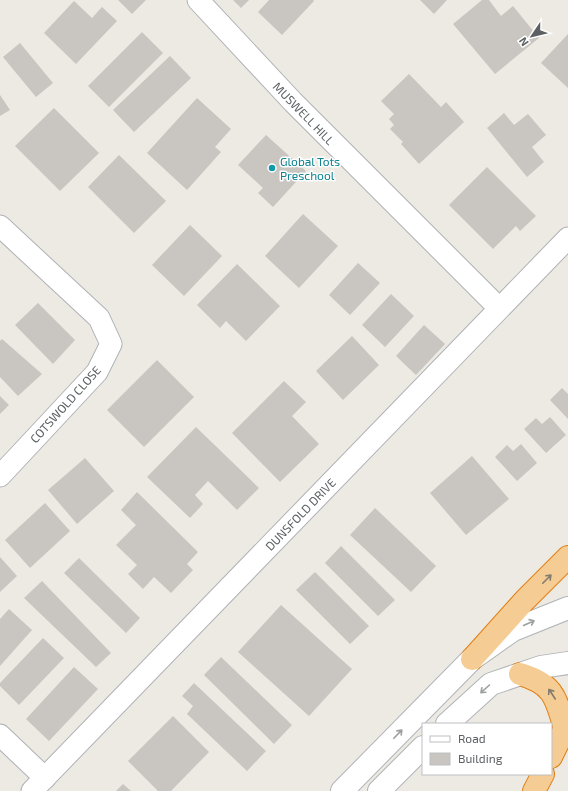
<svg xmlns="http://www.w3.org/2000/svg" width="568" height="791" viewBox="0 0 568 791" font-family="'Exo 2',sans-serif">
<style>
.building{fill:#c9c5c0}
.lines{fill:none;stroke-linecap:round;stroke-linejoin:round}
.street-casing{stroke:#afb2b5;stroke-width:23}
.secondary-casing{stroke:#b0b4b8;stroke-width:24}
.highway-casing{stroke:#e17d10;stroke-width:24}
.street{stroke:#fff;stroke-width:21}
.secondary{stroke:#fff;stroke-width:22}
.highway{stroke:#f5cc93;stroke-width:22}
.oneway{stroke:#827b6f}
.oneway2{stroke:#9da0a1}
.culture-dot{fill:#0f9aa8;stroke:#fff;stroke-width:1.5}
.labels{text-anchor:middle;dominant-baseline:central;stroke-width:3;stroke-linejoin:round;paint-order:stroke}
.street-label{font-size:12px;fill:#5c6063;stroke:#fff}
.culture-label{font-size:12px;fill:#0d838f;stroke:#fff;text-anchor:start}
</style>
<rect width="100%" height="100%" fill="#edeae4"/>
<!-- building -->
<g class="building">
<polygon points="118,0 146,0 132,14"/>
<polygon points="233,0 249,0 241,8"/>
<polygon points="269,0 313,0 314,1 282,35 258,12"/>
<polygon points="420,0 447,0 434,14"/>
<polygon points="482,0 489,0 501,16 513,6 539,38 495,74 453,24"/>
<polygon points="74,1 92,18 102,7 117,21 76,64 44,33"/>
<polygon points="142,32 163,53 109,107 88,86"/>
<polygon points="568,34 568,88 541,63"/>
<polygon points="20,43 53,83 36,97 3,57"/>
<polygon points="170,56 191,78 134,132 113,110"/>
<polygon points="409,74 441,107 446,102 464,122 419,164 401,144 403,142 390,129 394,125 389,119 394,114 381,101"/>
<polygon points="0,95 10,110 0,116"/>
<polygon points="197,98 231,129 215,147 221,152 187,190 147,153"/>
<polygon points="54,108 99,153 60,191 15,146"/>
<polygon points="504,113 514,125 528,114 546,135 532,147 544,162 527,177 487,128"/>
<polygon points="266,135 306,171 273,207 258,193 263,188 238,165"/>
<polygon points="119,155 166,201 134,233 88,187"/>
<polygon points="487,167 536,216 520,231 516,226 493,249 449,205"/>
<polygon points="303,214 338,246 299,288 265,256"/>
<polygon points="190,225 222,256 184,296 152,265"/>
<polygon points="358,263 380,283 350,315 329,295"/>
<polygon points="237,264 280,306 246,341 226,321 220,328 197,305"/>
<polygon points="391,294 414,316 385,347 362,325"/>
<polygon points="38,303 75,340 53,364 15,325"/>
<polygon points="424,325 445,344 416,375 396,356"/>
<polygon points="352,336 379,365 343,400 316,371"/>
<polygon points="2,339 42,374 18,396 0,377 0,341"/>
<polygon points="157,360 194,397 144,447 107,410"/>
<polygon points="284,381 306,402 292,416 319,444 280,482 232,433"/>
<polygon points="562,388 568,394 568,419 550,400"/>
<polygon points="0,396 9,405 0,414"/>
<polygon points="550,417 566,435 546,453 524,429 536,418 542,424"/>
<polygon points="196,427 259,488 237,510 208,481 195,495 203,504 190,518 147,477"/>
<polygon points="521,444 537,463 517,481 495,457 507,445 513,451"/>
<polygon points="472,456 509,499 466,535 430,493"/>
<polygon points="85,458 114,491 77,524 48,490"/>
<polygon points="137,492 198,552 187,564 193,570 171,593 154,577 143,589 128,574 137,565 116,545 136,525 121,510"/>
<polygon points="45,503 70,531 30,568 5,540"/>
<polygon points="375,508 436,566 411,592 350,535"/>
<polygon points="341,546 395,600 378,616 325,563"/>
<polygon points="0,557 17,576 0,592"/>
<polygon points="79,558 140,618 126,633 64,573"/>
<polygon points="315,572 369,626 350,644 296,590"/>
<polygon points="42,581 111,653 96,667 24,598"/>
<polygon points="281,605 352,669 309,716 238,652"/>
<polygon points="9,609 32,630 0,666 0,619"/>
<polygon points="43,638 64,658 19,705 0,686 0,683"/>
<polygon points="221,657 292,725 274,744 204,675"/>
<polygon points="74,667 98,689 49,741 26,719"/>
<polygon points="194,683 266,751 247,771 187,714 193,706 182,696"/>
<polygon points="173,716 209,752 171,791 158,791 128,761"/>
<polygon points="123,784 131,791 116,791"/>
</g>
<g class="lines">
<defs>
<g id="street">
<polyline points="198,0 293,102 499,308"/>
<polyline points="0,226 99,318 111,344 97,372 0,476"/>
<polyline points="0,735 45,778"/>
<polyline points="32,791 568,238"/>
</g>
<g id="secondary">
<polyline points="447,724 491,684 541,667 568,663"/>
<polyline points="342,791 472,659 513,630 568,608"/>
<polyline points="379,791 423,747"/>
</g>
<g id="highway">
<polyline points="472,659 525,600 568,557"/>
<path d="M520 674C554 684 556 698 565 729"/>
<polyline points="551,757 568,722"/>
<polyline points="534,791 543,774"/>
</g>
</defs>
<!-- street casing -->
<use href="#street" class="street-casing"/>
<!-- secondary casing -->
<use href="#secondary" class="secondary-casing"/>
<!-- highway casing -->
<use href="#highway" class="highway-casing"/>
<!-- street -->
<use href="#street" class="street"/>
<!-- secondary -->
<use href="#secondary" class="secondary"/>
<!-- highway -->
<use href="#highway" class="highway"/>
</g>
<!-- one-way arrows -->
<defs><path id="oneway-shaft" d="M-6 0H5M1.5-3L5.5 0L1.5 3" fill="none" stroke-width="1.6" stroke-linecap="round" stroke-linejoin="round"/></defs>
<g class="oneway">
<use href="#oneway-shaft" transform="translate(547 579) rotate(-45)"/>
<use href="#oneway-shaft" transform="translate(552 694) rotate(-123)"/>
</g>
<g class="oneway2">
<use href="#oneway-shaft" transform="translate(529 623) rotate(-24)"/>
<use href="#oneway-shaft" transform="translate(485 689) rotate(138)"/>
<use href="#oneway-shaft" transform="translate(398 734) rotate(-46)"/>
</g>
<!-- markers -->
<circle class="culture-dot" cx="272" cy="168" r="4"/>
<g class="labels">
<!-- street labels -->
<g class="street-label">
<text transform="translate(304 113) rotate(46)">MUSWELL HILL</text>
<text transform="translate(65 404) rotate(-48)">COTSWOLD CLOSE</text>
<text transform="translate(300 514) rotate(-46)">DUNSFOLD DRIVE</text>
</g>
<!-- culture labels -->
<g class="culture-label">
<text x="280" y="161">Global Tots<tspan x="280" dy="14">Preschool</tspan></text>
</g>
</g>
<!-- legend -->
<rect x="422" y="723" width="130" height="52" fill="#ffffff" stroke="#bebfc1"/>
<rect x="430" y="736" width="20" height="6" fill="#ffffff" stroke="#bebfc1"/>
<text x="458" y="743" font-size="12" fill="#5c6063">Road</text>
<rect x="430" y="753" width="20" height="12" fill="#c9c5c0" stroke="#bebfc1"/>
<text x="458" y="763" font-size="12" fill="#5c6063">Building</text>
<!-- north arrow -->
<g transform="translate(532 36) rotate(235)" stroke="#ffffff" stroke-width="3" paint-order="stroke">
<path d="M0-3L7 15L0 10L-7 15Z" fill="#5c6063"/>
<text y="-6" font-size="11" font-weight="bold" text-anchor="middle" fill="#5c6063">N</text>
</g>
</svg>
